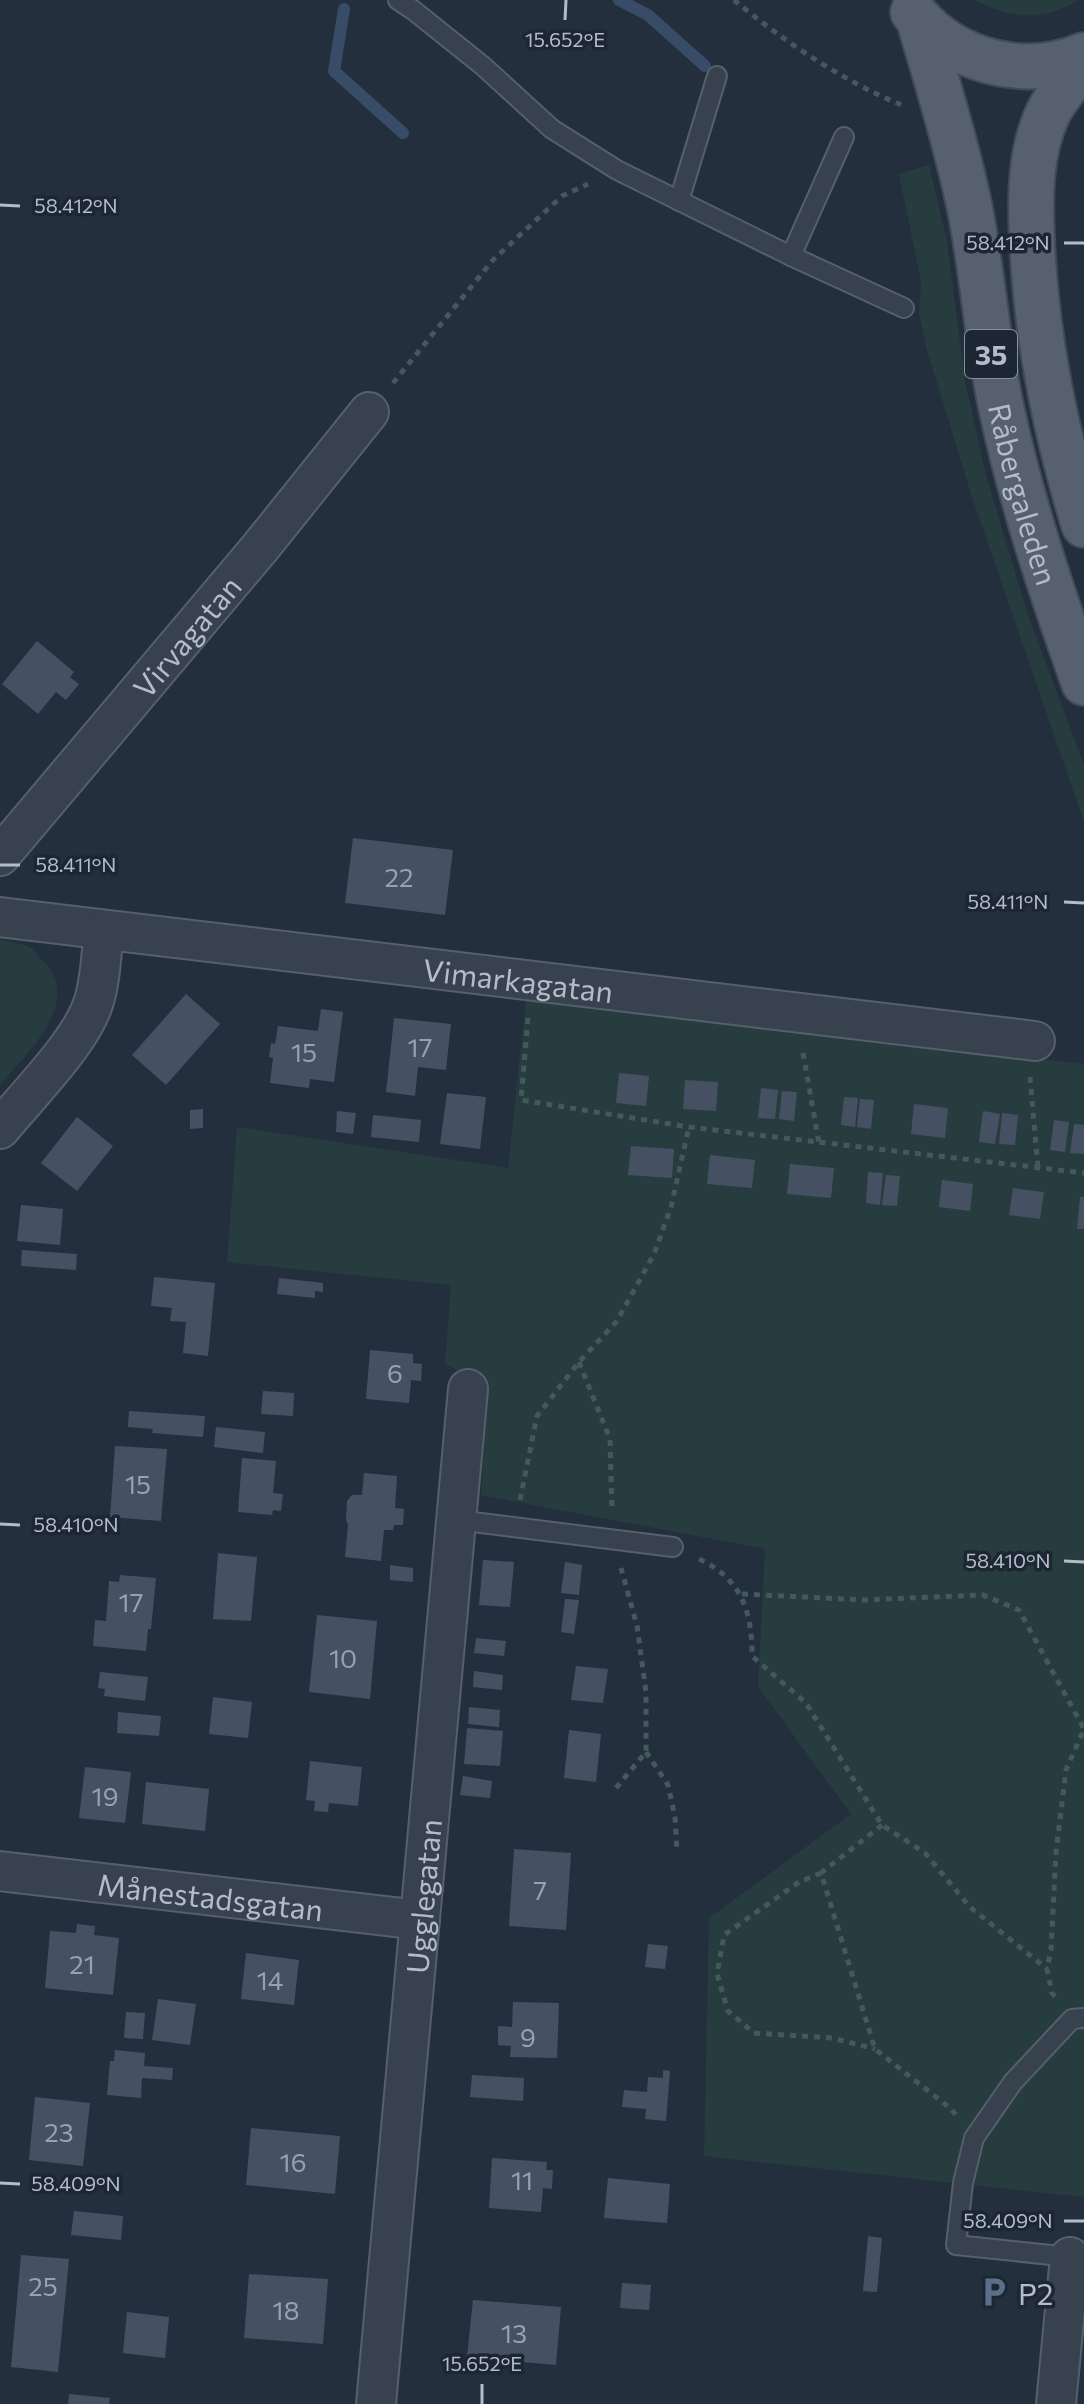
<svg xmlns="http://www.w3.org/2000/svg" width="1084" height="2404" viewBox="0 0 1084 2404" font-family="Commissioner,sans-serif">
<style>
.green{fill:#263c3f}
.lines{fill:none;stroke-linecap:round;stroke-linejoin:round}
.stream{stroke:#394c67;stroke-width:12}
.building{fill:#455162}
.service-casing{stroke:#565f6c;stroke-width:22}
.minor-casing{stroke:#565f6c;stroke-width:42}
.primary-casing{stroke:#414a57;stroke-width:48}
.path{stroke:#44595c;stroke-width:5;stroke-dasharray:6 6;stroke-linecap:butt}
.service{stroke:#38414e;stroke-width:18}
.minor{stroke:#38414e;stroke-width:38}
.primary{stroke:#56606e;stroke-width:44}
.ticks{fill:none;stroke:#b4bcc9;stroke-width:3}
.labels{text-anchor:middle;dominant-baseline:central;stroke-width:7;stroke-linejoin:round;paint-order:stroke}
.number-label{font-size:26px;fill:#98a1af}
.shield{fill:#1d2633;stroke:#878f9c;stroke-width:2}
.shield-label{font-size:28px;font-weight:bold;fill:#b4bcc9}
.street-label{font-size:30px;fill:#b4bcc9;stroke:#1d2633}
.poi-label{font-size:30px;fill:#b4bcc9;stroke:#1d2633;text-anchor:start}
.ticks-label{font-size:20px;text-anchor:middle;fill:#b4bcc9;stroke:#1d2633;stroke-width:7;stroke-linejoin:round;paint-order:stroke}
</style>
<rect width="100%" height="100%" fill="#242f3e"/>
<!-- green -->
<g class="green">
<path d="M974 0H1078C1041 23 1011 18 974 0Z"/>
<polygon points="929,165 947,241 965,381 986,475 1027,612 1084,765 1084,822 971,494 926,347 919,313 921,282 899,174"/>
<path d="M0 940C9 942 23 943 31 948 35 951 40 958 44 962 83 1003 26 1054 0 1085Z"/>
<polygon points="526,1000 1084,1064 1084,2197 704,2156 709,1918 851,1814 758,1687 765,1549 481,1495 487,1386 445,1364 451,1285 227,1262 237,1127 508,1168"/>
</g>
<g class="lines">
<!-- stream -->
<g class="stream">
<polyline points="619,0 648,15 705,66"/>
<polyline points="344,9 334,71 403,133"/>
</g>
</g>
<!-- building -->
<g class="building">
<polygon points="37,641 74,672 70,677 79,684 66,700 56,692 38,714 2,684"/>
<polygon points="353,838 453,850 445,915 345,903"/>
<polygon points="186,994 220,1024 166,1085 132,1055"/>
<polygon points="321,1009 343,1012 334,1082 310,1079 309,1088 270,1083 273,1058 269,1057 271,1043 275,1044 278,1026 318,1031"/>
<polygon points="394,1018 451,1024 446,1070 418,1067 415,1096 386,1092"/>
<polygon points="619,1073 649,1076 646,1106 616,1103"/>
<polygon points="685,1080 718,1082 716,1111 683,1109"/>
<polygon points="761,1088 778,1090 775,1119 758,1118"/>
<polygon points="782,1091 797,1092 794,1121 779,1119"/>
<polygon points="447,1093 486,1097 480,1149 440,1144"/>
<polygon points="844,1097 858,1098 855,1127 841,1125"/>
<polygon points="860,1099 874,1100 871,1129 857,1127"/>
<polygon points="914,1104 948,1108 945,1138 911,1134"/>
<polygon points="203,1109 203,1128 190,1129 190,1110"/>
<polygon points="337,1111 356,1113 353,1134 336,1132"/>
<polygon points="983,1111 1000,1114 995,1144 979,1142"/>
<polygon points="1002,1113 1018,1115 1015,1145 999,1144"/>
<polygon points="373,1115 421,1120 419,1142 371,1137"/>
<polygon points="77,1117 113,1146 77,1191 41,1163"/>
<polygon points="1054,1120 1069,1122 1065,1152 1050,1150"/>
<polygon points="1074,1124 1084,1125 1084,1154 1070,1153"/>
<polygon points="631,1146 674,1149 672,1178 628,1175"/>
<polygon points="710,1155 755,1160 752,1188 707,1184"/>
<polygon points="790,1164 834,1168 831,1198 787,1194"/>
<polygon points="868,1172 883,1173 880,1205 866,1203"/>
<polygon points="886,1175 900,1176 897,1206 882,1205"/>
<polygon points="942,1180 973,1184 970,1211 939,1207"/>
<polygon points="1013,1188 1044,1192 1040,1219 1009,1215"/>
<polygon points="1080,1197 1084,1197 1084,1229 1077,1229"/>
<polygon points="21,1205 63,1209 60,1245 17,1241"/>
<polygon points="22,1250 77,1254 76,1270 21,1266"/>
<polygon points="154,1277 215,1283 208,1356 183,1353 186,1322 170,1321 172,1308 151,1306"/>
<polygon points="279,1278 323,1283 323,1292 315,1291 315,1298 277,1294"/>
<polygon points="370,1350 413,1354 413,1363 422,1364 421,1381 411,1380 409,1403 366,1399"/>
<polygon points="263,1391 294,1393 293,1416 261,1414"/>
<polygon points="129,1411 205,1416 203,1437 152,1433 153,1429 128,1427"/>
<polygon points="216,1427 265,1432 263,1453 214,1447"/>
<polygon points="115,1446 167,1449 161,1521 110,1517"/>
<polygon points="242,1458 276,1461 273,1493 283,1494 281,1511 273,1510 272,1515 238,1512"/>
<polygon points="364,1473 397,1476 395,1508 404,1509 403,1525 394,1525 393,1530 384,1530 381,1561 345,1557 348,1525 346,1520 347,1501 352,1495 362,1495"/>
<polygon points="218,1553 257,1557 251,1621 213,1619"/>
<polygon points="483,1560 514,1562 510,1607 479,1605"/>
<polygon points="565,1562 582,1565 579,1595 561,1593"/>
<polygon points="390,1565 413,1568 413,1582 390,1580"/>
<polygon points="120,1575 156,1578 151,1629 148,1629 146,1651 93,1646 95,1620 106,1621 109,1581 119,1582"/>
<polygon points="565,1599 579,1600 574,1634 561,1632"/>
<polygon points="317,1615 377,1621 370,1699 309,1692"/>
<polygon points="476,1638 506,1641 504,1656 474,1653"/>
<polygon points="576,1666 608,1669 603,1703 571,1700"/>
<polygon points="474,1671 503,1675 502,1690 473,1687"/>
<polygon points="100,1672 148,1677 145,1701 104,1696 105,1689 98,1688"/>
<polygon points="213,1697 252,1702 248,1738 209,1734"/>
<polygon points="469,1707 500,1710 499,1727 468,1724"/>
<polygon points="118,1712 161,1716 159,1736 117,1733"/>
<polygon points="467,1728 503,1731 500,1766 464,1764"/>
<polygon points="569,1730 601,1734 596,1782 564,1778"/>
<polygon points="310,1761 362,1767 358,1806 329,1803 328,1812 314,1811 315,1801 306,1800"/>
<polygon points="85,1767 131,1772 125,1823 79,1818"/>
<polygon points="463,1776 492,1781 490,1798 460,1795"/>
<polygon points="146,1782 209,1789 205,1831 142,1824"/>
<polygon points="514,1849 571,1853 566,1930 509,1926"/>
<polygon points="77,1924 95,1926 94,1935 119,1938 113,1995 45,1988 50,1931 76,1933"/>
<polygon points="648,1944 668,1946 665,1969 645,1967"/>
<polygon points="246,1953 299,1960 294,2005 241,1999"/>
<polygon points="158,1999 196,2004 190,2045 152,2040"/>
<polygon points="513,2002 559,2003 557,2058 510,2057 511,2046 498,2045 498,2026 512,2027"/>
<polygon points="126,2012 145,2013 143,2039 124,2038"/>
<polygon points="115,2050 145,2053 144,2066 173,2068 172,2080 142,2078 141,2098 107,2095 110,2061 114,2061"/>
<polygon points="663,2070 670,2071 666,2121 645,2119 646,2109 622,2107 624,2090 647,2092 648,2077 663,2078"/>
<polygon points="472,2075 524,2078 523,2101 470,2097"/>
<polygon points="35,2097 90,2103 83,2166 29,2160"/>
<polygon points="251,2128 340,2136 335,2194 246,2185"/>
<polygon points="492,2158 547,2162 546,2170 553,2170 552,2189 543,2188 541,2212 489,2208"/>
<polygon points="608,2178 670,2184 667,2223 604,2218"/>
<polygon points="74,2211 123,2216 121,2240 71,2235"/>
<polygon points="868,2236 882,2238 877,2292 863,2291"/>
<polygon points="21,2255 69,2259 58,2372 11,2367"/>
<polygon points="249,2274 328,2279 323,2344 244,2338"/>
<polygon points="622,2283 651,2285 649,2310 620,2308"/>
<polygon points="473,2300 561,2307 556,2365 467,2357"/>
<polygon points="127,2312 169,2317 165,2358 123,2353"/>
<polygon points="69,2394 110,2398 109,2404 68,2404"/>
</g>
<g class="lines">
<defs>
<g id="service">
<polyline points="398,0 413,10 483,66 552,129 617,170 791,256 904,308"/>
<polyline points="679,201 717,76"/>
<polyline points="791,256 844,137"/>
<polyline points="457,1520 673,1547"/>
<polyline points="1070,2257 956,2245 963,2183 974,2138 1013,2082 1072,2019 1084,2018"/>
</g>
<g id="minor">
<path id="s1" d="M0 856 259 549 369 412"/>
<path id="s2" d="M0 917 1035 1041"/>
<path d="M0 1129C27 1096 80 1043 93 1004 101 980 101 954 104 930"/>
<path id="s3" d="M0 1871 420 1920"/>
<path id="s4" d="M376 2404 468 1389"/>
<polyline points="1056,2404 1070,2257"/>
</g>
<g id="primary">
<path d="M913 12C954 62 1024 80 1084 55"/>
<path id="s5" d="M919 20C936 78 954 136 967 195 983 266 986 340 1002 411 1022 504 1052 593 1084 683"/>
<path d="M1084 64C1071 80 1057 95 1048 113 1030 151 1030 197 1032 239 1036 337 1055 431 1084 525"/>
</g>
</defs>
<!-- service casing -->
<use href="#service" class="service-casing"/>
<!-- minor casing -->
<use href="#minor" class="minor-casing"/>
<!-- primary casing -->
<use href="#primary" class="primary-casing"/>
<!-- path -->
<g class="path">
<path d="M734 0C782 40 844 82 902 105"/>
<polyline points="393,383 493,260 562,196 588,184"/>
<polyline points="528,1018 521,1100 689,1127 1084,1173"/>
<polyline points="803,1053 819,1143"/>
<polyline points="1030,1077 1038,1168"/>
<polyline points="579,1362 610,1439 612,1511"/>
<polyline points="520,1500 537,1416 579,1362 617,1321 654,1254 671,1207 689,1127"/>
<path d="M699 1559C742 1579 752 1612 752 1656L806 1703 882 1825 925 1853 970 1907 1047 1969"/>
<polyline points="742,1594 865,1600 983,1595 1019,1610 1084,1729 1066,1770 1056,1852 1051,1950 1047,1969 1052,1993 1057,1999"/>
<polyline points="646,1752 668,1785 675,1817 677,1852"/>
<polyline points="616,1788 646,1752 646,1692 637,1626 621,1568"/>
<polyline points="882,1825 821,1873 875,2049 950,2108 956,2115"/>
<polyline points="821,1873 799,1882 724,1935 717,1974 728,2011 754,2033 832,2038 875,2049"/>
</g>
<!-- service -->
<use href="#service" class="service"/>
<!-- minor -->
<use href="#minor" class="minor"/>
<!-- primary -->
<use href="#primary" class="primary"/>
</g>
<!-- ticks -->
<path class="ticks" d="M565 20 566 0M0 205 20 206M1064 243H1084M0 865H20M1064 902 1084 903M0 1524 20 1525M1064 1561 1084 1562M0 2183 20 2184M1064 2221H1084M482 2404V2384"/>
<!-- icons -->
<defs>
<symbol id="parking-bare" viewBox="-9 -9 18 18"><path d="M-3.5-5.5H1a3.5 3.5 0 0 1 0 7H-1V5.5H-3.5ZM-1-3.4V-.6H.8a1.4 1.4 0 0 0 0-2.8Z" fill="#5c6f8a" stroke="#1d2633" stroke-width="2.5" paint-order="stroke"/></symbol>
</defs>
<g fill-rule="evenodd">
<use href="#parking-bare" x="972" y="2270" width="44" height="44"/>
</g>
<g class="labels">
<!-- number labels -->
<g class="number-label">
<text x="399" y="876">22</text>
<text x="420" y="1046">17</text>
<text x="304" y="1051">15</text>
<text x="395" y="1372">6</text>
<text x="138" y="1483">15</text>
<text x="131" y="1601">17</text>
<text x="343" y="1657">10</text>
<text x="105" y="1795">19</text>
<text x="540" y="1889">7</text>
<text x="82" y="1963">21</text>
<text x="270" y="1979">14</text>
<text x="528" y="2036">9</text>
<text x="59" y="2131">23</text>
<text x="293" y="2161">16</text>
<text x="522" y="2179">11</text>
<text x="43" y="2285">25</text>
<text x="286" y="2309">18</text>
<text x="514" y="2332">13</text>
</g>
<!-- shield labels -->
<rect class="shield" x="965" y="330" width="52" height="48" rx="6"/>
<g class="shield-label">
<text x="991" y="354">35</text>
</g>
<!-- street labels -->
<g class="street-label">
<text stroke="none"><textPath href="#s5" startOffset="486">Råbergaleden</textPath></text>
<text stroke="none"><textPath href="#s1" startOffset="288">Virvagatan</textPath></text>
<text stroke="none"><textPath href="#s2" startOffset="522">Vimarkagatan</textPath></text>
<text stroke="none"><textPath href="#s3" startOffset="212">Månestadsgatan</textPath></text>
<text stroke="none"><textPath href="#s4" startOffset="510">Ugglegatan</textPath></text>
</g>
<!-- poi labels -->
<g class="poi-label">
<text x="1018" y="2292">P2</text>
</g>
</g>
<g class="ticks-label">
<text x="565" y="47">15.652°E</text>
<text x="76" y="213">58.412°N</text>
<text x="1008" y="250">58.412°N</text>
<text x="76" y="872">58.411°N</text>
<text x="1008" y="909">58.411°N</text>
<text x="76" y="1532">58.410°N</text>
<text x="1008" y="1568">58.410°N</text>
<text x="76" y="2191">58.409°N</text>
<text x="1008" y="2228">58.409°N</text>
<text x="482" y="2371">15.652°E</text>
</g>
</svg>
